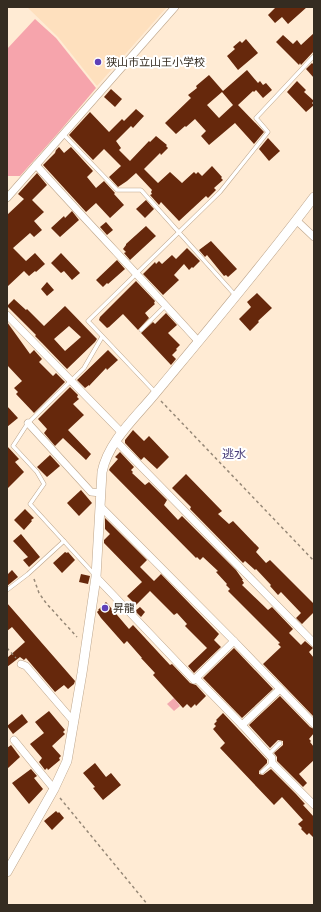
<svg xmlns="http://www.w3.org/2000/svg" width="321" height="912" viewBox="0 0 321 912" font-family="'Public Sans','Noto Sans JP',sans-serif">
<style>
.built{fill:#fee0be}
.green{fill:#f2a9af}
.forest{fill:#f6a4ac}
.building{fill:#66280c;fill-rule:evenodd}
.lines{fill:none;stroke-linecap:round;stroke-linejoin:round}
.service-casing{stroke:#bda58b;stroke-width:4.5}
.minor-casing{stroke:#bda58b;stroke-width:8}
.tertiary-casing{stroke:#bda58b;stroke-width:10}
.path{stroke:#968877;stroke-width:1.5;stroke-dasharray:3 3;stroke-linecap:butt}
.service{stroke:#fff;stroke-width:3.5}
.minor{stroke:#fff;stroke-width:7}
.tertiary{stroke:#fff;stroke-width:9}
.poi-dot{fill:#5e40b8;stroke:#fff;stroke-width:1.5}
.labels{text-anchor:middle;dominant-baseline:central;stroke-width:4;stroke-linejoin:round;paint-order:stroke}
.poi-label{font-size:11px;fill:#352c21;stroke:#fff;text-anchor:start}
.neighbourhood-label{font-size:12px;fill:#473c79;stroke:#fff}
</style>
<rect width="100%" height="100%" fill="#ffebd4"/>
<!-- built -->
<polygon class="built" points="27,7 167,7 97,86 58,37"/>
<!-- green -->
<polygon class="green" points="174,698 180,706 174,711 167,704"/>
<!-- forest -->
<polygon class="forest" points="35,19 56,38 96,88 59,132 20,176 7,176 7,49"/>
<!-- building -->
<g class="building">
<polygon points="276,7 307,7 288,24 282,17 275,23 268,15"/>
<polygon points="314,33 314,51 301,65 300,63 299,65 276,42 283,35 293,44 297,40 301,45"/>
<polygon points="246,39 258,53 238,70 227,56 235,49 233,47 240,41 242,43"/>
<polygon points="312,63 314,65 314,78 306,69"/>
<path d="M247 70 258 83 260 81 263 85 266 83 272 90 263 98 256 90 254 92 253 91 238 105 264 132 254 144 235 123 209 145 201 136 206 131 195 119 186 127 185 126 176 134 165 123 191 98 188 95 197 88 196 86 209 75 223 91ZM222 92 233 105 219 118 207 105Z"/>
<polygon points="297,81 306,90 304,92 314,101 312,103 314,105 306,112 287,92"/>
<polygon points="111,89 122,99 115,107 104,97"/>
<polygon points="136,109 144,116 133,128 131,126 116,141 121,148 119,150 130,161 149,141 150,142 156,136 167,145 166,146 168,148 161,155 160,153 144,169 158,183 170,172 182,183 194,172 196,174 198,172 202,176 212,166 222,177 221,178 223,180 214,188 216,190 208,198 206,196 179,221 161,202 159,205 150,195 152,194 151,192 152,190 136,173 127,181 118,187 109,177 121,166 104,149 93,160 69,135 90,112 109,132 122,119 124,121"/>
<polygon points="268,138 280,151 269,161 259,149"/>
<polygon points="59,147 64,153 71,147 93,171 87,177 96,188 104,181 115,193 114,194 124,205 110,218 96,203 86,212 43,165 55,153 56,150"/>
<polygon points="37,173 47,185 32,200 44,212 34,221 42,230 34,237 30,233 13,248 26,261 35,253 45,264 36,272 35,271 29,276 24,271 7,287 7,215 24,199 18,194"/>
<polygon points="146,200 154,209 145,218 136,209"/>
<polygon points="72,211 79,220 60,237 51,228 64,216 65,218"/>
<polygon points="106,222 113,230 107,235 100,227"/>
<polygon points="146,226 156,236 130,260 124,253 126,252 123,249 126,245 126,244"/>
<polygon points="211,241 237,269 228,277 226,275 224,276 207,255 205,257 199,250"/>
<polygon points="187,248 200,261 193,268 192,267 189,270 184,264 174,275 179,280 163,295 143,274 155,262 156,264 159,261 162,264 172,255 176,259"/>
<polygon points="61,253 80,273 72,280 64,271 61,273 51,263"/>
<polygon points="117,260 125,269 108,284 107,283 103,287 96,280"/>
<polygon points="136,281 155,301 154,303 155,304 145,313 149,318 138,330 123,314 109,327 107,328 99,320 100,317"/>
<polygon points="47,282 54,290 47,296 41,289"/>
<polygon points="257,293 272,308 258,321 259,322 250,331 239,319 251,307 247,302"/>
<path d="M14 299 26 310 27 309 44 326 65 306 66 307 97 339 95 342 67 369 42 343 35 336 36 335 7 306ZM69 326 81 337 65 351 54 339Z"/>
<polygon points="166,313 177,325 168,333 180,345 176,349 177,350 172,355 176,359 171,365 141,333 153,322 155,324"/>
<polygon points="7,322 30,354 34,350 42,359 39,362 53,376 56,373 65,382 34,413 16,394 18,392 14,388 22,381 7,365"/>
<polygon points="108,350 118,360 107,370 106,368 89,386 89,385 85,388 77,380"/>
<polygon points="70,387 78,395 77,397 79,399 73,404 84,415 68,430 91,454 86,460 63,438 55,446 44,433 47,429 38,419"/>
<polygon points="7,406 18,418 7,427"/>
<polygon points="133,430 144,441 149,436 169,457 157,469 144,457 141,460 125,443 125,440"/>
<polygon points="7,446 19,459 15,462 24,472 7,489"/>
<polygon points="120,452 134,467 131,470 133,472 132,473 145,485 149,482 167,500 164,505 178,520 182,516 236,570 243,580 242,580 244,583 242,585 268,610 272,607 293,629 289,633 301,645 305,641 313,648 309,652 314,658 314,717 263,664 281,647 278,644 280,643 228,591 230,589 226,585 227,584 216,572 218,571 203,557 200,560 197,557 196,558 109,470 110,468 118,459 115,457"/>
<polygon points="50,455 60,466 47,477 37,467"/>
<polygon points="186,474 222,511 218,514 229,524 233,521 259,548 256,552 266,563 270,560 314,604 314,612 302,624 296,618 301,613 281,592 278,595 270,586 271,585 256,569 255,570 245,561 243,563 190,509 191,507 172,488"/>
<polygon points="81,490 92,503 79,516 67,503"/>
<polygon points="25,509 34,518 31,520 32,521 24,530 14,520"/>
<polygon points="105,518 147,560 140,567 154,581 161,574 219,634 214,640 221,647 194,673 188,666 207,648 185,626 187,624 177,613 174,615 150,591 136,605 127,596 142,582 104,543 104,540 110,534 105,529"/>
<polygon points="21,534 40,557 29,567 23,560 28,557 13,541"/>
<polygon points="65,552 67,553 68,552 75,560 62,573 53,563"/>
<polygon points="12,570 18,577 7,586 7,575"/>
<polygon points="81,574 90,576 88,584 79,582"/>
<polygon points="106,602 129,629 133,625 170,665 172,664 190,683 196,685 206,696 196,706 195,704 191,708 187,704 183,708 153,675 155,673 141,658 142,658 127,641 124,644 101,618 97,612 99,610 98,610"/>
<polygon points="7,603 75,681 74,684 68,689 64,685 55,692 26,658 24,660 20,657 7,667 7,658 25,642 12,627 7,631"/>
<polygon points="140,607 145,612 141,617 135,611"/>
<polygon points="234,648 273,689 242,718 203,678"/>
<polygon points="280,696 310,727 314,729 314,733 309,739 311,741 310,742 314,747 314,760 299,774 307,783 303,787 277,761 277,757 274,753 283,745 283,741 278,740 270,748 249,725"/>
<polygon points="49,711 65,730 63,732 65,734 52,746 61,756 59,758 60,760 48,770 47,768 45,770 39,762 42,758 30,744 44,733 35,722"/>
<polygon points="223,713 267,760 267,763 259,771 259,774 263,775 271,769 296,794 305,804 303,805 314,817 314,838 309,833 307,835 301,829 302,828 298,824 303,820 282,797 274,805 220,748 225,743 213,729 216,726 214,724 217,721 216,720"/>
<polygon points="22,714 28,722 13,734 7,726"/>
<polygon points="11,745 20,757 7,769 7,748"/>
<polygon points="95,763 106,777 111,773 121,785 103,800 93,788 95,787 83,773"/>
<polygon points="31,769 37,776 34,778 43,789 29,804 12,783"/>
<polygon points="56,811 58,813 59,812 64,818 52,830 44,821"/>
</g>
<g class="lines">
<defs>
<g id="service">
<polyline points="63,134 117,190 141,190 235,295"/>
<polyline points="141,330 165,306"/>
<polyline points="155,392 88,321 220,192 268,132 256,118 314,56"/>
<polyline points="94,574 30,504 44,484 37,472 13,446 28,423 84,368 102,337"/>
<polyline points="7,590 28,574 64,541"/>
<polyline points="269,754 280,743"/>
<polyline points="262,772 272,763"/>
</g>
<g id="minor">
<path d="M36 165C89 224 145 282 198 341"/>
<polyline points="7,198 175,7"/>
<polyline points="296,220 314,237"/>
<polyline points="7,315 122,433"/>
<polyline points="28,423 91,492 101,493"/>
<polyline points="116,441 314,643"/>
<polyline points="100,506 234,641 314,724"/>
<polyline points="96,577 194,680 196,678 242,725 272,758 272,763 314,805"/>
<polyline points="21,664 26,666 74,722"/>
<polyline points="196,678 234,641"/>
<polyline points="242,725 280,689"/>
<polyline points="14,740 54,789"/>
</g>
<path id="tertiary" d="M7 872 54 789 67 761 82 673 96 577 102 472C108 442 135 418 154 395 208 330 263 265 314 197"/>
</defs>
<!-- service casing -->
<use href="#service" class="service-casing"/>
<!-- minor casing -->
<use href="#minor" class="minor-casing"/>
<!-- tertiary casing -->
<use href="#tertiary" class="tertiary-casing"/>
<!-- path -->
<g class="path">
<polyline points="161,401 314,561"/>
<polyline points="34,579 39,593 46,603 77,637"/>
<polyline points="7,648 16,658"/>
<polyline points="60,798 148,905"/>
</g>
<!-- service -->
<use href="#service" class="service"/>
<!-- minor -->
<use href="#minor" class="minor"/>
<!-- tertiary -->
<use href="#tertiary" class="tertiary"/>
</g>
<!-- markers -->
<g class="poi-dot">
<circle cx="98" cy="62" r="4"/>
<circle cx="105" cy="608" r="4"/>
</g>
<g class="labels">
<!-- poi labels -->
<g class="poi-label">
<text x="106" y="62">狭山市立山王小学校</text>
<text x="113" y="608">昇龍</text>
</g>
<!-- neighbourhood labels -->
<g class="neighbourhood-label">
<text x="234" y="454">逃水</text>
</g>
</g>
<!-- border -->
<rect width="321" height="912" fill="none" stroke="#352c21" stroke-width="16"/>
</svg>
